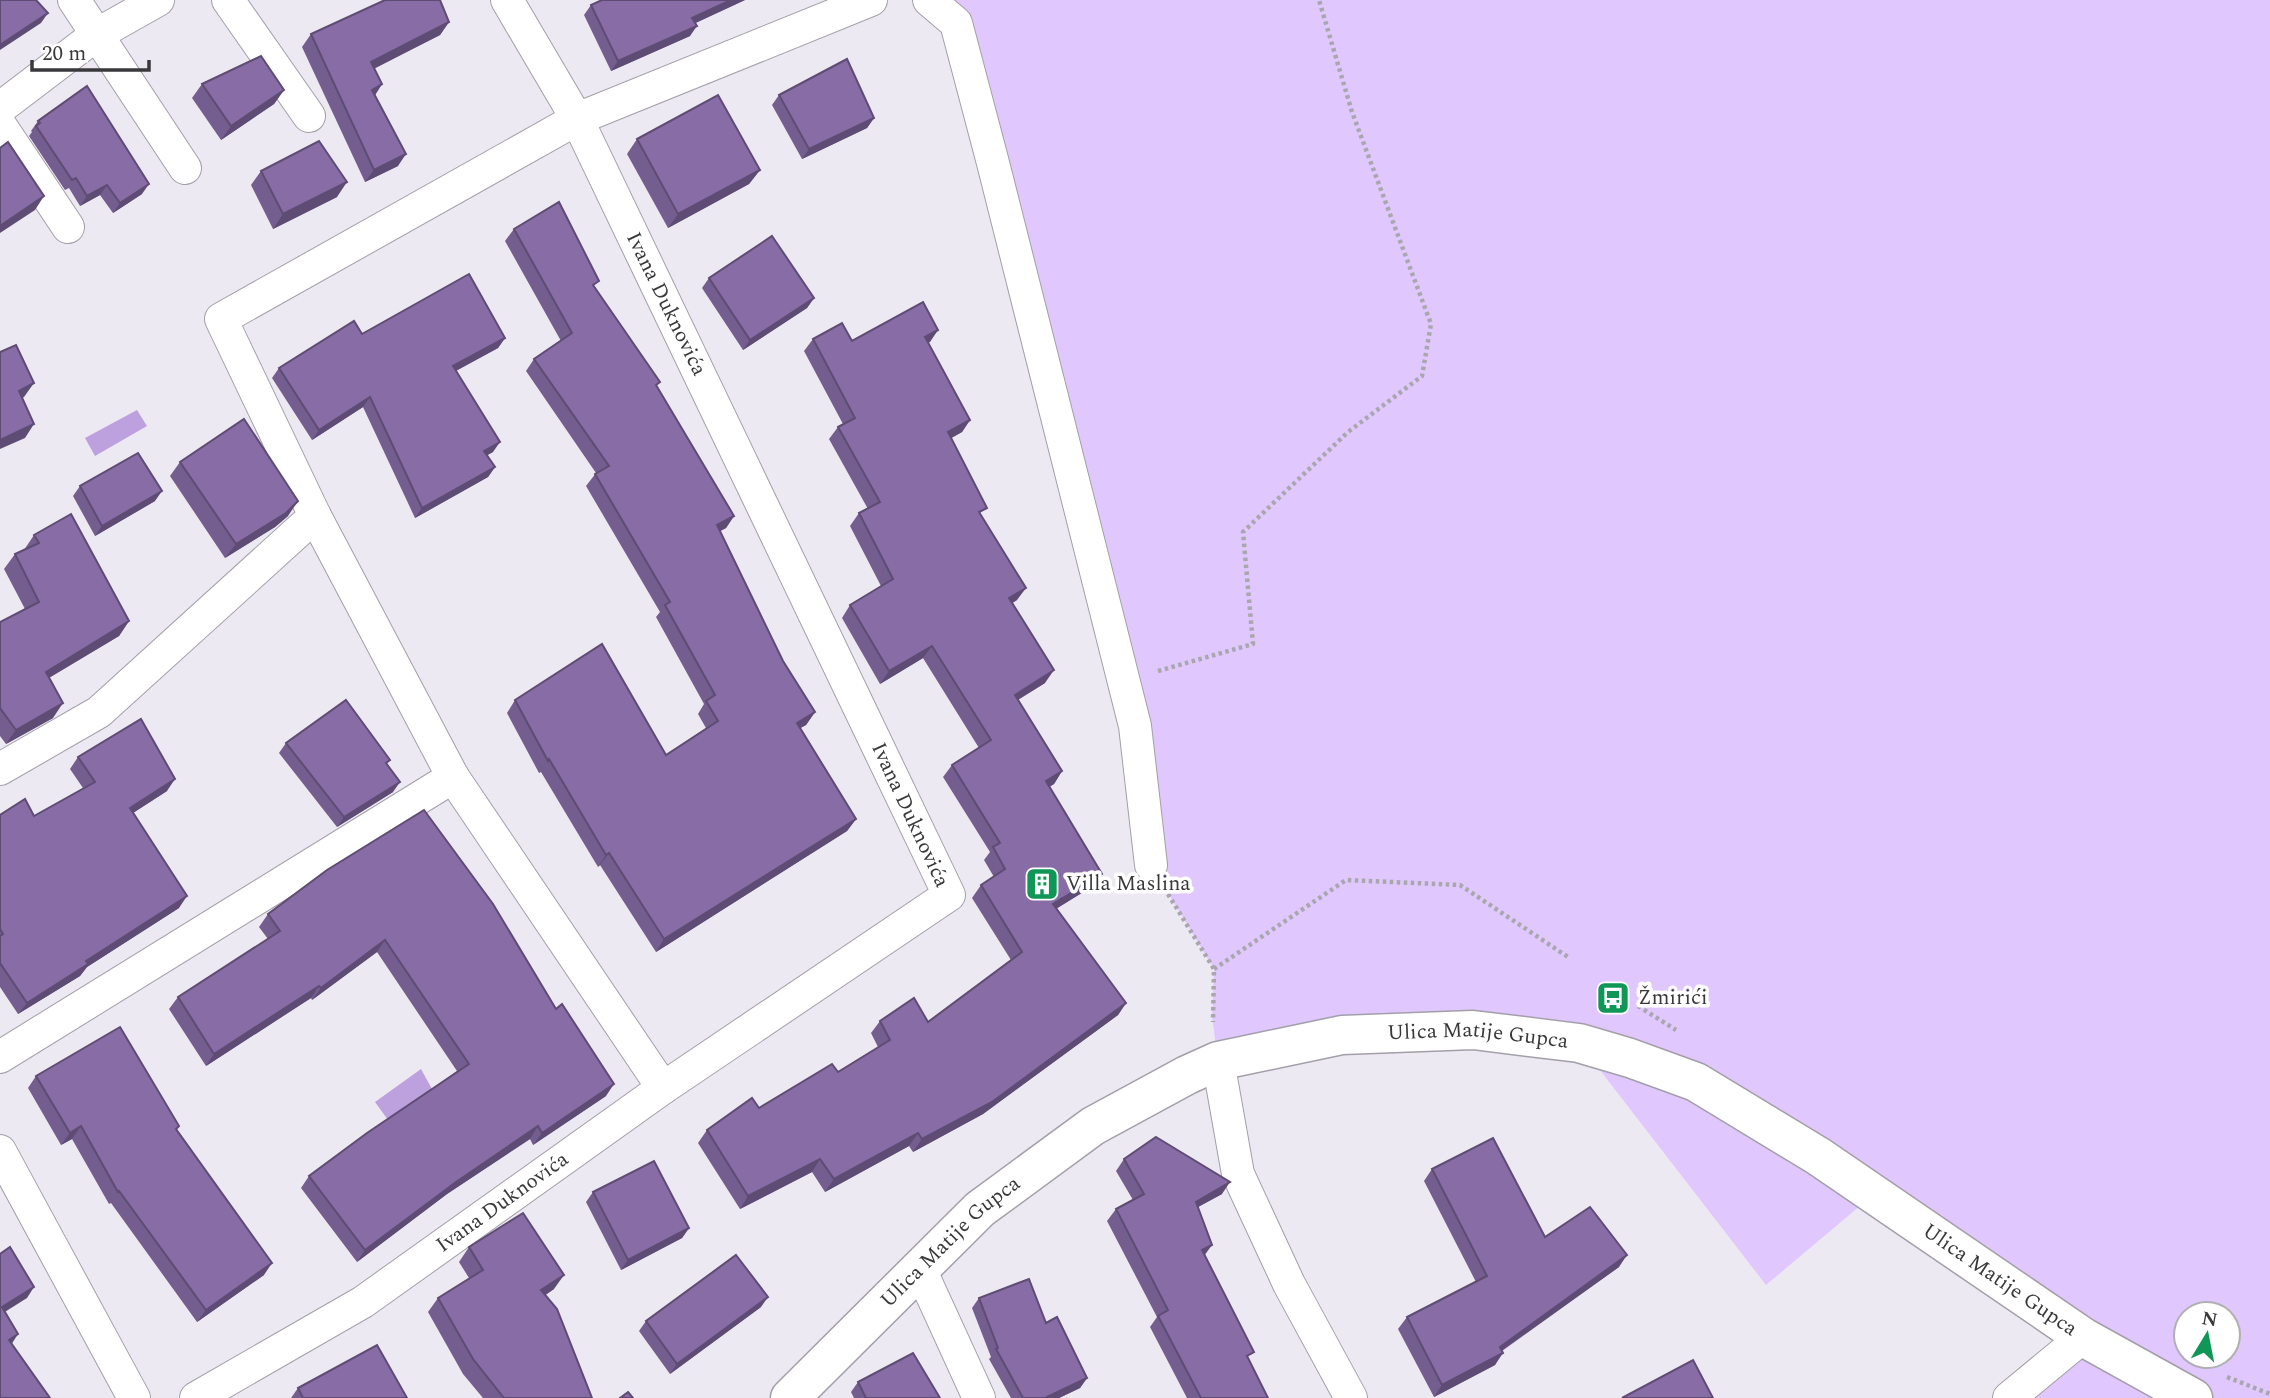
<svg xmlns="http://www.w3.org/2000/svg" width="2270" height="1398" viewBox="0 0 2270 1398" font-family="Spectral,serif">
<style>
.green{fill:#e0c8fe;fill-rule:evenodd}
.water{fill:#bda1de}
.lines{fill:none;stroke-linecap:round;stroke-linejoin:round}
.minor-casing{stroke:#a39fa8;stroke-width:34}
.tertiary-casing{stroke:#a39fa8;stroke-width:41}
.path{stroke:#a9a6ae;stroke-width:4.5;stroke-dasharray:3.5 3.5;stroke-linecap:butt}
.minor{stroke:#fff;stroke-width:32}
.tertiary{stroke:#fff;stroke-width:38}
.wall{fill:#745d8f}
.shaded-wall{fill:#5e4c74}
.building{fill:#876ca6;stroke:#5e4c74;stroke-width:2}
.labels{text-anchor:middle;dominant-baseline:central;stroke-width:7;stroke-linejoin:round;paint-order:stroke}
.street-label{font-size:21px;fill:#39383b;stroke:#fff}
.poi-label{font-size:21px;fill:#39383b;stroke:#fff;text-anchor:start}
</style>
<rect width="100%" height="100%" fill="#ede9f3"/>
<!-- green -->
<path class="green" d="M929 0H2270V1398H2009L2082 1337 1873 1195 1766 1285 1579 1043 1473 1030 1218 1061 1212 1016 1214 969 1151 865 1135 726 956 23ZM2186 1314H2228V1356H2186Z"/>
<!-- water -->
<g class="water">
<polygon points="137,410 147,426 95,456 85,438"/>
<polygon points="421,1069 432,1089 388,1120 375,1102"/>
</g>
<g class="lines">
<defs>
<g id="minor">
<polyline points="74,0 185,168"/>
<polyline points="228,0 309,116"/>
<polyline points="929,0 956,23 993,163 1135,726 1151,865"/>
<polyline points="0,108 96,35 158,0"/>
<polyline points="0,125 68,227"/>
<polyline points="0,769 99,712 315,516"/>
<polyline points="0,1057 453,777"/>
<polyline points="1218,1061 1238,1174 1289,1284 1351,1398"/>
<polyline points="663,1088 453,777 315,516 221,319 577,119 871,0"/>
<polyline points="0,1151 134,1398"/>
<polyline points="920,1269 979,1398"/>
<path id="s1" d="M196 1398 363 1302 663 1088 949 895 577 119 507 0"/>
<polyline points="2009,1398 2083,1337"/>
</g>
<g id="tertiary">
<path id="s2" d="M790 1398 980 1209 1093 1126 1187 1075 1218 1061 1342 1035 1473 1030 1579 1043 1630 1058 1696 1082 1818 1156 2083 1337 2193 1398"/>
</g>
</defs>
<!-- minor casing -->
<use href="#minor" class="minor-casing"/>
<!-- tertiary casing -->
<use href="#tertiary" class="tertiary-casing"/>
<!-- path -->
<g class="path">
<polyline points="1158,671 1253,644 1243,532 1348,432 1422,376 1431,324 1352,112 1319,0"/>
<polyline points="1168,894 1214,969 1213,1022"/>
<polyline points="1214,969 1346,880 1460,885 1568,957"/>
<polyline points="1638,1006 1676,1030"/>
<polyline points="2227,1377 2270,1394"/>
</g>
<!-- minor -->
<use href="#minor" class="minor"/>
<!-- tertiary -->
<use href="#tertiary" class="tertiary"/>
</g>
<!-- wall -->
<g class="wall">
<polygon points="602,0 745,0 695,23 690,36 611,71 584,15 591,5"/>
<polygon points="449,22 440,35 374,68 382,84 374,96 398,166 365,182 302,47 311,34"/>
<polygon points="202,84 284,90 274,104 221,140 192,98"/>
<polygon points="779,95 874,118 867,128 802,159 772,105"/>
<polygon points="38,121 142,194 113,213 100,195 80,206 69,188 65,190 29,136 32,132 31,131"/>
<polygon points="637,139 760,170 749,184 668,228 627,154"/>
<polygon points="261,171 337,197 273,229 251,185"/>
<polygon points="514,229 595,288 657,386 734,516 726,528 720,531 783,661 815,712 806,725 800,728 856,819 847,831 656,952 600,865 598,867 541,772 539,773 507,713 515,700 666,755 706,728 698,714 704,704 656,617 660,612 586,486 596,473 526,371 534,359 561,341 505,241"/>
<polygon points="709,278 814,298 807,308 743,350 702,288"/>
<polygon points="938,330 928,343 970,420 962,432 951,438 981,515 1017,600 1012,603 1045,683 1018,700 1062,771 1054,784 1049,787 1102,874 1093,886 1056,909 1126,1003 1118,1015 983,1114 913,1152 909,1146 825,1192 812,1172 740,1209 698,1143 707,1130 759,1108 838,1072 878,1047 871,1033 880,1021 928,1022 1011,960 972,898 981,885 994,877 984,860 990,852 943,777 952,765 979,748 923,658 880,684 842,618 850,605 881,586 850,526 859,513 868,509 829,439 838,427 843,424 804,351 813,339 852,341"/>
<polygon points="362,334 505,338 498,348 456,371 493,452 487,455 495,467 488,477 415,518 363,407 312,440 272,378 279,368"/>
<polygon points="180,462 288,516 275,527 225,558 170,476"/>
<polygon points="80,486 155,501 95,536 73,496"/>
<polygon points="34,535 129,621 119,636 49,678 53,718 6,744 0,736 0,622 25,609 4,569 15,554 24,550"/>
<polygon points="286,743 387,765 393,792 337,827 279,753"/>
<polygon points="78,757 167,791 133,813 179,908 87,967 80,976 18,1014 0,987 0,815 34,816 83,788 70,769"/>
<polygon points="327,870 606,1096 533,1145 530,1139 447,1194 357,1262 301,1188 309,1176 457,1071 377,952 312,1000 311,998 206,1066 169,1009 178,997 268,939 259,927 268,914"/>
<polygon points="36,1076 179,1126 176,1130 264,1275 197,1322 111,1203 109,1204 72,1139 61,1145 28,1088"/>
<polygon points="1124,1159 1222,1194 1198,1207 1204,1255 1249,1360 1268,1398 1187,1398 1150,1327 1157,1317 1107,1221 1116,1209 1133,1200 1116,1171"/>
<polygon points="1432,1169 1545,1237 1619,1267 1502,1351 1495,1365 1434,1397 1398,1329 1407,1317 1476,1282 1424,1181"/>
<polygon points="593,1192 689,1228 682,1238 621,1270 586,1202"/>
<polygon points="469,1247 554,1289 545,1295 592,1398 483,1398 463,1374 428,1312 438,1298 469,1278 459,1262"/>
<polygon points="979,1298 1046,1323 1087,1378 1080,1388 1059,1398 1011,1398 989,1359 991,1357 972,1308"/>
<polygon points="761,1307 670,1374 639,1331 646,1321"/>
<polygon points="858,1382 940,1398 854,1398 851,1392"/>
<polygon points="298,1388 407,1398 291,1398"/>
</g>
<!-- shaded-wall -->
<g class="shaded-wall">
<polygon points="731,0 745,0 685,28 692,18"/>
<polygon points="48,13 41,23 0,50 0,45"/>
<polygon points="449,22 440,35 362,75 371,62"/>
<polygon points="697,26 690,36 611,71 618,61"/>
<polygon points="382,84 374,97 372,90"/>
<polygon points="284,90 274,104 221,140 231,126"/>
<polygon points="874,118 867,128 802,159 809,149"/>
<polygon points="406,154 398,166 365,182 374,170"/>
<polygon points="760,170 749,184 668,228 678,214"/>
<polygon points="347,182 337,197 273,229 283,214"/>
<polygon points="149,184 142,194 113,213 120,203"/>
<polygon points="107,185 100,195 80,206 87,196"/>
<polygon points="44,196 35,210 0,233 0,226"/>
<polygon points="814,298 807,308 743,350 750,340"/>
<polygon points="938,330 930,342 916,349 925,337"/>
<polygon points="505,338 498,348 446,376 453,366"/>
<polygon points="34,383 24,397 9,404 19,391"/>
<polygon points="370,397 363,407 312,440 319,430"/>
<polygon points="970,420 962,432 939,445 948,432"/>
<polygon points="34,424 25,438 0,449 0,440"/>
<polygon points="500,442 493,452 477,461 484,451"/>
<polygon points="495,467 488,477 415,518 422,508"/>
<polygon points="162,491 155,501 95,536 102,526"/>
<polygon points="298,501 288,516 275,527 225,558 236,544"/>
<polygon points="734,516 726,528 709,537 717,525"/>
<polygon points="1026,588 1017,600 1000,611 1009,598"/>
<polygon points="129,621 119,636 35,686 46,672"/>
<polygon points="932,646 923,658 880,684 889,671"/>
<polygon points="1054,670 1045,683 1006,707 1015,695"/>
<polygon points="63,703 53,718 6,744 16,730"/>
<polygon points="815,712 806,725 788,735 797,723"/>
<polygon points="1062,771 1054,784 1037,794 1046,781"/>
<polygon points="175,779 167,791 122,820 130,808"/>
<polygon points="400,782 393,792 337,827 344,817"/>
<polygon points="856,819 847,831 656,952 664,939"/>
<polygon points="609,853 600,865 598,867 606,855"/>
<polygon points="1102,874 1093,886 1044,916 1053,904"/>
<polygon points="187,896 179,908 87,967 80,976 18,1014 27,1003 86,961"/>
<polygon points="385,940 377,952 312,1000 321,988"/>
<polygon points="319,986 311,998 206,1066 214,1054"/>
<polygon points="1126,1003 1118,1015 983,1114 913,1152 922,1139"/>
<polygon points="614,1084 606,1096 533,1145 542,1133"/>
<polygon points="81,1126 72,1139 61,1145 70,1133"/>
<polygon points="538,1126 530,1139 447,1194 357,1262 365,1250 456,1182"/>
<polygon points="918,1133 909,1146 825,1192 834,1179"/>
<polygon points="820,1159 812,1172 740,1209 748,1196"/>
<polygon points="1230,1182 1222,1194 1187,1213 1196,1202"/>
<polygon points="689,1228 682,1238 621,1270 628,1260"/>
<polygon points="1212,1245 1204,1256 1202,1250"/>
<polygon points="1627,1255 1619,1267 1491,1358 1500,1347"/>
<polygon points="272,1263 264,1275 197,1322 206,1310"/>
<polygon points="564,1275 554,1289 531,1305 541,1290"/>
<polygon points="34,1287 27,1298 0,1315 2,1307"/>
<polygon points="768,1297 761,1307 670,1374 677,1364"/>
<polygon points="18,1334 11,1345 9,1340"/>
<polygon points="1503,1353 1495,1365 1434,1397 1442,1385"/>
<polygon points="1087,1378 1080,1388 1059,1398 1045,1398"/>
</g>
<!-- building -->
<g class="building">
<polygon points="0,0 36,0 48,13 0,45"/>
<polygon points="385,0 440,0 449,22 371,62 382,84 372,90 406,154 374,170 311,34"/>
<polygon points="602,0 731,0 692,18 697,26 618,61 591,5"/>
<polygon points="261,56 284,90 231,126 202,84"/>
<polygon points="847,59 874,118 809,149 779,95"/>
<polygon points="87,86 149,184 120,203 107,185 87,196 76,178 72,180 36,126 40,123 38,121"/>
<polygon points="718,95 760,170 678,214 637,139"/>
<polygon points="319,141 347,182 283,214 261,171"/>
<polygon points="8,142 44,196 0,226 0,148"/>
<polygon points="559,202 599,281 593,285 660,382 656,385 734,516 717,525 783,661 815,712 797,723 856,819 664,939 609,853 606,855 549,759 548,761 515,700 602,644 666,755 718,721 706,701 715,695 665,605 670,602 595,474 609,466 534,359 572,333 514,229"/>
<polygon points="772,236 814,298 750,340 709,278"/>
<polygon points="469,274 505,338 453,366 500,442 484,451 495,467 422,508 370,397 319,430 279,368 354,321 362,334"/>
<polygon points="923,302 938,330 925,337 970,420 948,432 987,508 979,512 1026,588 1009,598 1054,670 1015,695 1062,771 1046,781 1102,874 1053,904 1126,1003 992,1102 922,1139 918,1133 834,1179 820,1159 748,1196 707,1130 752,1098 759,1108 832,1064 838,1072 890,1040 880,1021 914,998 928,1022 1022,952 981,885 1005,869 993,847 1000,843 952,765 991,740 932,646 889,671 850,605 893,579 859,513 880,502 838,427 855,418 813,339 842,323 852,341"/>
<polygon points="16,345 34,383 19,391 34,424 0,440 0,352"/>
<polygon points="244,419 298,501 286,513 236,544 180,462"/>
<polygon points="138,453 162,491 102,526 80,486"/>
<polygon points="71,514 129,621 46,672 63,703 16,730 0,708 0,622 39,602 15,554 39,543 34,535"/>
<polygon points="346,700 390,760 386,763 400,782 344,817 286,743"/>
<polygon points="141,719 175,779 130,808 187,896 86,961 88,964 27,1003 0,963 0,936 3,934 0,929 0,815 25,799 34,816 95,782 78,757"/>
<polygon points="424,810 493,904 556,1009 562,1004 614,1084 542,1133 538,1126 456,1182 365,1250 309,1176 367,1133 469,1064 385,940 321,988 319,986 214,1054 178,997 280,931 268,914 327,870"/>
<polygon points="120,1027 179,1126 176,1129 272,1263 206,1310 119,1191 118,1192 81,1126 70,1133 36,1076"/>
<polygon points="1156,1137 1230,1182 1196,1202 1212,1245 1202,1250 1254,1352 1247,1356 1268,1398 1201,1398 1158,1316 1168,1310 1116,1209 1144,1194 1124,1159"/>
<polygon points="1493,1138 1545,1237 1590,1207 1627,1255 1500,1347 1503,1353 1442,1385 1407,1317 1487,1276 1432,1169"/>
<polygon points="654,1161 689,1228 628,1260 593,1192"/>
<polygon points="523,1213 564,1275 541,1290 557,1309 592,1398 504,1398 473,1359 438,1298 483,1270 469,1247"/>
<polygon points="10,1247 34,1287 2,1307 18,1334 9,1340 50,1398 0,1398 0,1254"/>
<polygon points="736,1255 768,1297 677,1364 646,1321"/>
<polygon points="1029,1279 1046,1323 1057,1317 1087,1378 1045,1398 1023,1398 996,1349 998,1348 979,1298"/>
<polygon points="377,1345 407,1398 303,1398 298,1388"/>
<polygon points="913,1353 940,1398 866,1398 858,1382"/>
<polygon points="1693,1360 1713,1398 1622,1398"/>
<polygon points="628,1392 633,1398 620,1398"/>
</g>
<!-- icons -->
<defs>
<symbol id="building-square" viewBox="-11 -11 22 22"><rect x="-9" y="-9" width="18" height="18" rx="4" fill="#109757" stroke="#fff"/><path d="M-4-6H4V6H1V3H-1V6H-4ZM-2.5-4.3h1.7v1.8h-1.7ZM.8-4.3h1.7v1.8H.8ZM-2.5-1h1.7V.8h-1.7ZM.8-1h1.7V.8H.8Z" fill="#fff"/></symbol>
<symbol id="bus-square" viewBox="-11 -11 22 22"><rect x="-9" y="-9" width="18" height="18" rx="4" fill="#109757" stroke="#fff"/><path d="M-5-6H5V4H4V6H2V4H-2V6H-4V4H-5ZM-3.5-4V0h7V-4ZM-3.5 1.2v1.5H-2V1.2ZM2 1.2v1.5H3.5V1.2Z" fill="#fff"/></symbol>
</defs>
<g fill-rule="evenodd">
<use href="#building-square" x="1023" y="865" width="38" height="38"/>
<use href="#bus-square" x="1594" y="979" width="38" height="38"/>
</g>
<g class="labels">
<!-- street labels -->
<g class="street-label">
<text transform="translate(666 304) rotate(64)">Ivana Duknovića</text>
<text transform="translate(910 815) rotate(65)">Ivana Duknovića</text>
<text stroke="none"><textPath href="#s2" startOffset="812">Ulica Matije Gupca</textPath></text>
<text stroke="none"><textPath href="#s1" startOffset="364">Ivana Duknovića</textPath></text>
<text stroke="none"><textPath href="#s2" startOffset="224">Ulica Matije Gupca</textPath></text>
<text stroke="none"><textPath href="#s2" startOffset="1400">Ulica Matije Gupca</textPath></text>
</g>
<!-- poi labels -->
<g class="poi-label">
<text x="1066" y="884">Villa Maslina</text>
<text x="1638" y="998">Žmirići</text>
</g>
</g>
<!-- north arrow -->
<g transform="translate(2207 1335) rotate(10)"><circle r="33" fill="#ffffff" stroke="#b0afb1" stroke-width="2"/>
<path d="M0-5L12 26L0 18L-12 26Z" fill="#109757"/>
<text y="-10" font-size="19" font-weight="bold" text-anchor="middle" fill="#39383b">N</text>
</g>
<!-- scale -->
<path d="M32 60v10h117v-10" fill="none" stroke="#39383b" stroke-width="3.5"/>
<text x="42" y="60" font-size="21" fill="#39383b" stroke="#ffffff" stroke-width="5" paint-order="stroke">20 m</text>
</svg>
